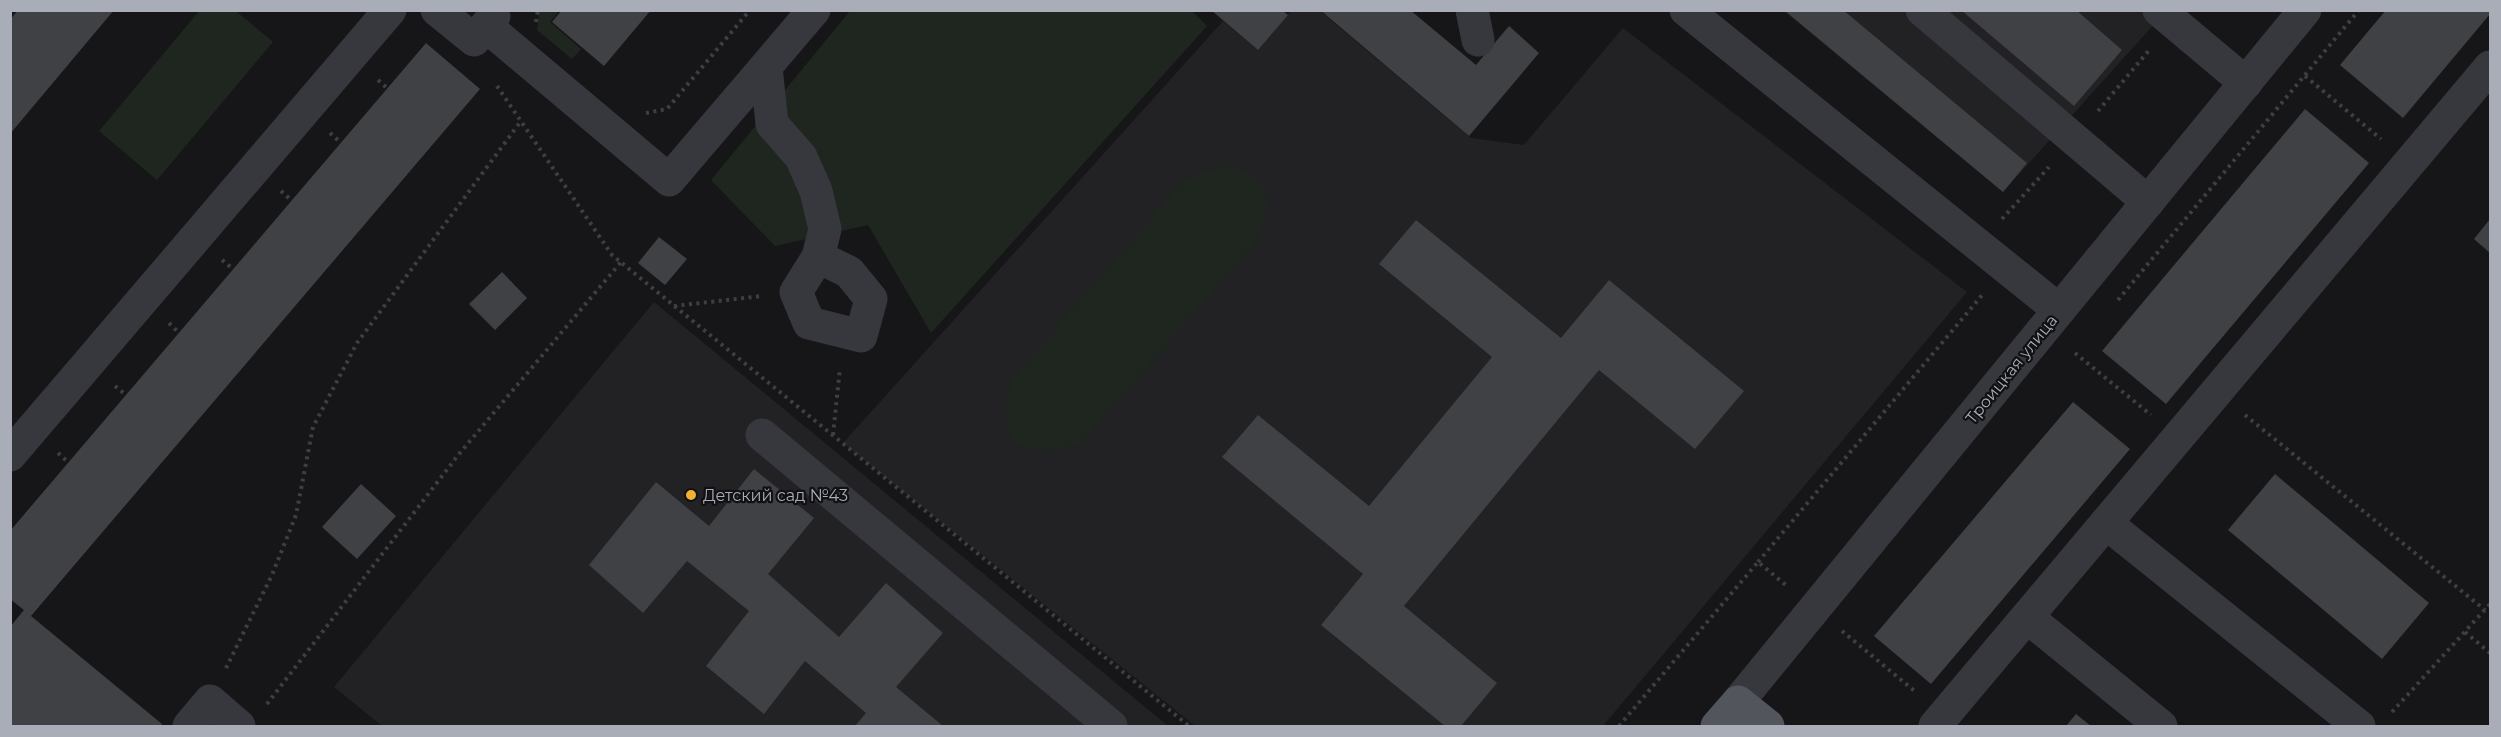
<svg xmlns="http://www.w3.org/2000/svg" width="2501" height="737" viewBox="0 0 2501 737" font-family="Montserrat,sans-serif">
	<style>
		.built { fill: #222225 }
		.green { fill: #1e261f }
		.building { fill: #404145 }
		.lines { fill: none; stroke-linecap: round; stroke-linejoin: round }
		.path { stroke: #3d3f44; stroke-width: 4; stroke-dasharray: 3 4.5; stroke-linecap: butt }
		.minor { stroke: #37383d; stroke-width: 33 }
		.major { stroke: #53555c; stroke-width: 33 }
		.poi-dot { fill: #f2b134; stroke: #111113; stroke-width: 2 }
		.labels { text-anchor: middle; stroke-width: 4.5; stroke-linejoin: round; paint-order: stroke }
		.street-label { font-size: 16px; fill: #a8adb8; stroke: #111113 }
		.poi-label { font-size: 16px; fill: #a8adb8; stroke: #111113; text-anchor: start }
	</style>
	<rect width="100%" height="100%" fill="#161618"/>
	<g class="built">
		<path d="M 1291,11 L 1320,11 L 1471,138 L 1524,145 L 1623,28 L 1967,292 L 1603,726 L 1195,726 L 843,443 L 1223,21 L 1258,50 Z"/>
		<path d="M 1784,11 L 2166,11 L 2003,192 Z"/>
		<path d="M 654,302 L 1168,726 L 382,726 L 334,687 Z"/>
	</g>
	<g class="green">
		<path d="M 540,10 L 559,11 L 550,22 L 581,49 L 572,59 L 537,30 Z"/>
		<path d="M 1191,10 L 1207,26 L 931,333 L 868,225 L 775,246 L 711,180 L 850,11 Z"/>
		<path d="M 199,11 L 236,11 L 273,42 L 157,180 L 99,131 Z"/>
		<path d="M 1234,167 C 1239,169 1247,171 1252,174 C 1276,190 1267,221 1256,242 L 1084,440 C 1059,453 1039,455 1013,443 C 1003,420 1003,399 1014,376 L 1179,186 C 1197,173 1212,168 1234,167 Z"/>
	</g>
	<g class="building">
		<path d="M 18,10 L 114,10 L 10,134 L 10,20 Z"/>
		<path d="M 562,10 L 651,10 L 604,66 L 552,22 Z"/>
		<path d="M 1211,10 L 1282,10 L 1288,15 L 1258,50 Z"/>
		<path d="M 1320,10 L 1410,10 L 1476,65 L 1509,26 L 1539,53 L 1469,136 Z"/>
		<path d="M 1784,10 L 1843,10 L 2027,163 L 2003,192 Z"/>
		<path d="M 1961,10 L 2076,10 L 2122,50 L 2074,106 Z"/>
		<path d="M 2386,10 L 2490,10 L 2490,14 L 2403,118 L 2340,65 Z"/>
		<path d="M 426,43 L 480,89 L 31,616 L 162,724 L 160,726 L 10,726 L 10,627 L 24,610 L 10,599 L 10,531 Z"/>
		<path d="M 2305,109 L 2369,163 L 2166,404 L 2102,351 Z"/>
		<path d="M 2490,219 L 2490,253 L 2474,239 Z"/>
		<path d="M 1416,220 L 1561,338 L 1609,280 L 1744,391 L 1695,449 L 1599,370 L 1404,606 L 1497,683 L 1461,726 L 1445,726 L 1321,625 L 1363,574 L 1222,457 L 1258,415 L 1369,506 L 1492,357 L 1379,264 Z"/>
		<path d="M 659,237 L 687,259 L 665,285 L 638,263 Z"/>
		<path d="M 502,272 L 527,298 L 495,330 L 469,304 Z"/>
		<path d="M 2073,402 L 2130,449 L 1931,684 L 1874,636 Z"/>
		<path d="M 754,469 L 814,518 L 768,574 L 839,637 L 886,583 L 943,633 L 896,687 L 943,726 L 855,726 L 866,713 L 805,661 L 764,714 L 706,666 L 749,611 L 687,561 L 643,613 L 589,565 L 656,482 L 709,526 Z"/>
		<path d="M 2275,474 L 2429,603 L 2382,659 L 2228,530 Z"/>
		<path d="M 361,484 L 396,516 L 357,559 L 322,527 Z"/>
		<path d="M 2076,714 L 2091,726 L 2066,726 Z"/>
	</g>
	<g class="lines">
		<g class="path">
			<path d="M 536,22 L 538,10"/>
			<path d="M 2305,76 L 2381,139"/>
			<path d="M 378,80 L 387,88"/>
			<path d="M 497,86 L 612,255 L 1189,726"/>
			<path d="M 2098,111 L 2151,48"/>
			<path d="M 646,113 L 667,109 L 750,10"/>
			<path d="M 330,133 L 341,143"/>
			<path d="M 281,191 L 292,201"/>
			<path d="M 2002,219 L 2049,167"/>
			<path d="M 222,260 L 233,269"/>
			<path d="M 2118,300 L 2359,10"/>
			<path d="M 674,306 L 762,296"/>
			<path d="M 169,323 L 179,333"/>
			<path d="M 2075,353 L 2151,415"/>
			<path d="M 115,386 L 126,395"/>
			<path d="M 2245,415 L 2485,610"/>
			<path d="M 833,435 L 840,368"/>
			<path d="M 58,453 L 69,463"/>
			<path d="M 10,529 L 12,530"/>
			<path d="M 1758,562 L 1983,294"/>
			<path d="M 1842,631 L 1917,693"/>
			<path d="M 2465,632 L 2490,653"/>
			<path d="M 226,668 L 272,575 L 296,515 L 313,427 L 357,343 L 521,121"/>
			<path d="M 267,704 L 459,454 L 621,262"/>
			<path d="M 2392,712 L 2490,604"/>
			<path d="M 1619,726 L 1758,562 L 1787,586"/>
		</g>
		<g class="minor">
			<path d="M 437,10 L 474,40 L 494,16"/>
			<path d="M 1472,10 L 1478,40"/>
			<path d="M 1686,10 L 2059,310"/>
			<path d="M 1922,10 L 2148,202"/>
			<path d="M 2159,10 L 2246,83"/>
			<path d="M 486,26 L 669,180 L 814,10"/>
			<path d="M 766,67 L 772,124 L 801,157 L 816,191 L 825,229 L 818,257 L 849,272 L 871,299 L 861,336 L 809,323 L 796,292 L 818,257"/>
			<path d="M 762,435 L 1111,726"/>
			<path d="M 10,455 L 390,10"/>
			<path d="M 2106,523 L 2359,726"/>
			<path d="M 2027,617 L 2161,726"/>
			<path d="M 1738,702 L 2305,10"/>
			<path d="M 189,726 L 210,701 L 239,726"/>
			<path d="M 1935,726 L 2490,67"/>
		</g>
		<path class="major" d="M 1717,726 L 1738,702 L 1768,726"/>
	</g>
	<circle class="poi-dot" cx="691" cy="495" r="6"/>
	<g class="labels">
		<g class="street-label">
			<text transform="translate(2011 369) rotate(-51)" y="6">Троицкая улица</text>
		</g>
		<g class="poi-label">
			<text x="703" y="501">Детский сад №43</text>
		</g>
	</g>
	<rect width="2501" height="737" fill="none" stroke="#a8adb8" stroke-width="24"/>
</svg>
